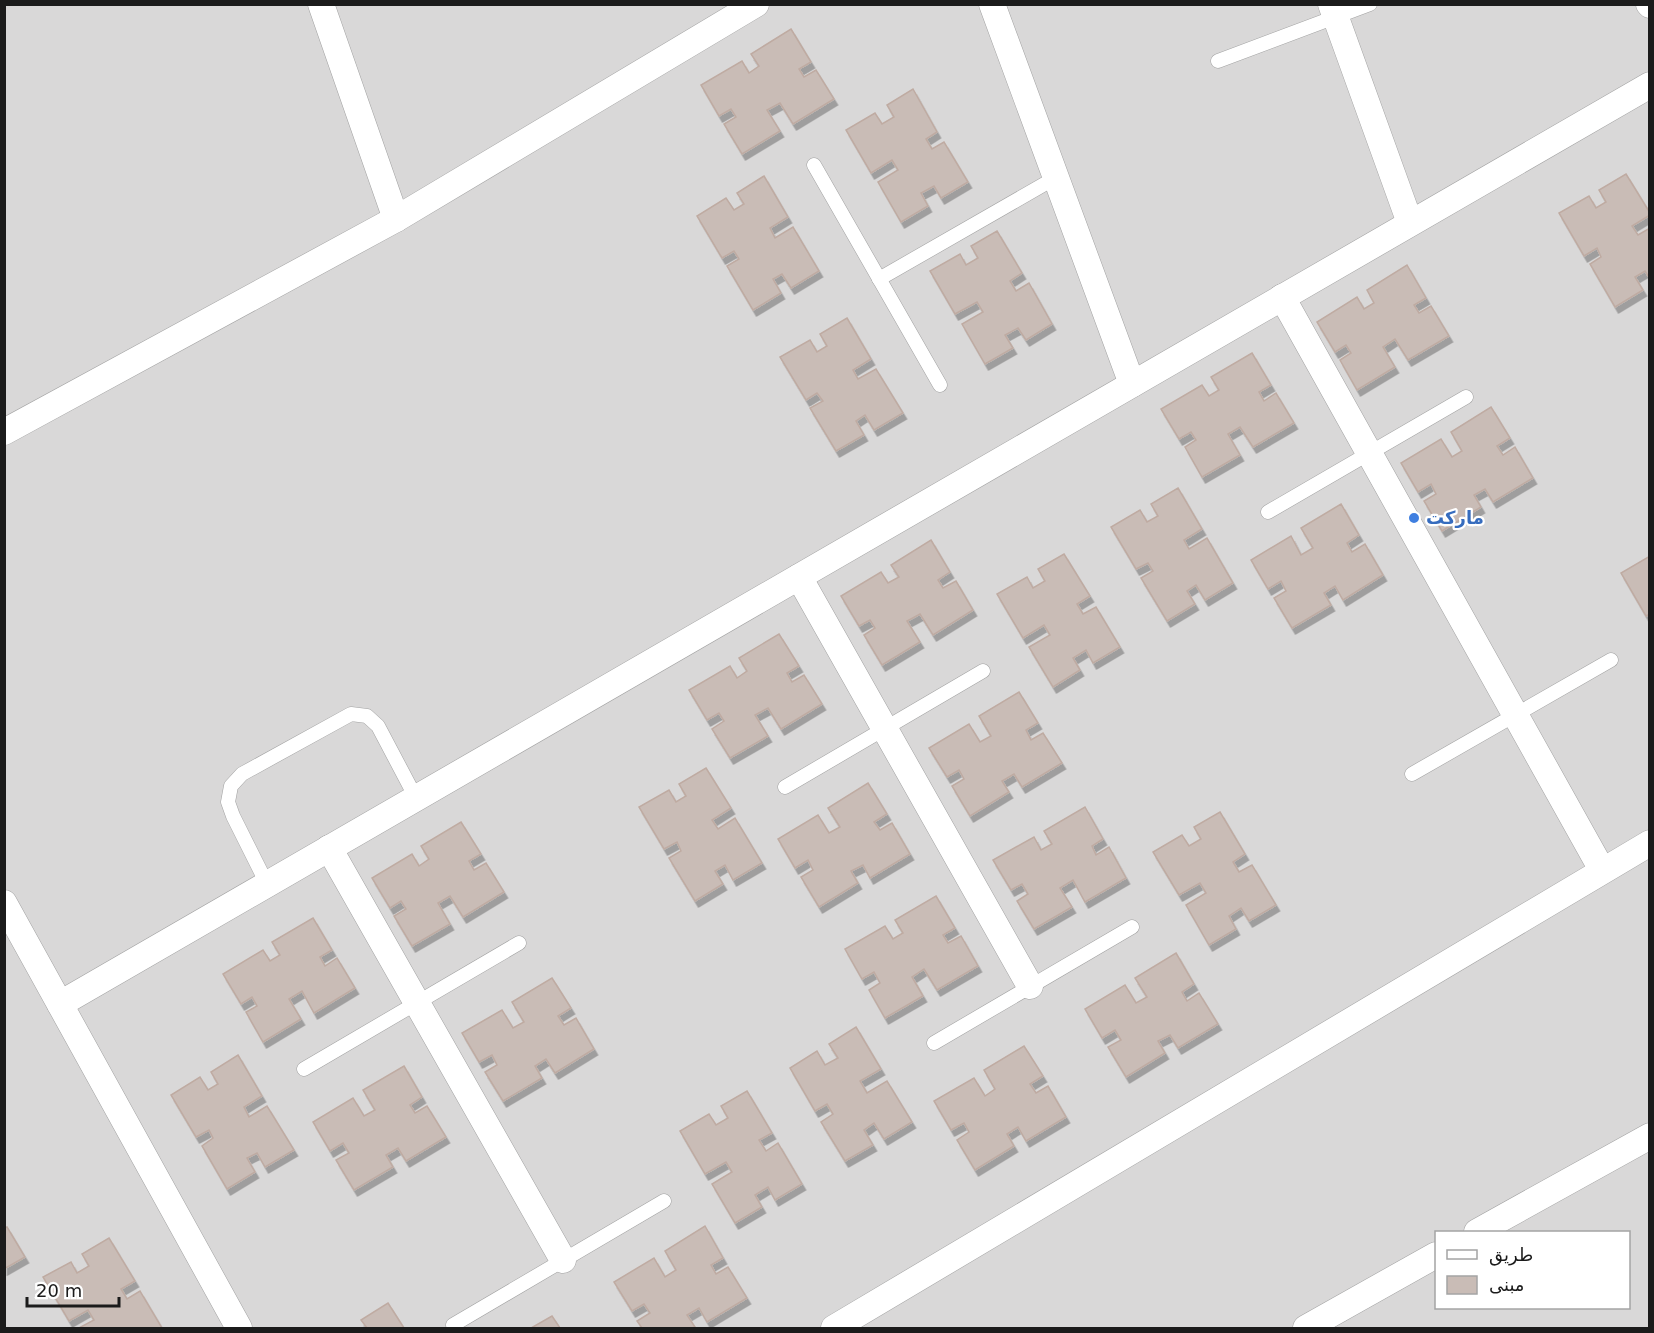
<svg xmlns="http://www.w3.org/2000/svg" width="1654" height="1333" viewBox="0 0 1654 1333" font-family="'DejaVu Sans','Noto Sans Arabic',sans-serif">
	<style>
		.residential { fill: #d9d8d8; fill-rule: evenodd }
		.building { fill: #c9bcb6; stroke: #bfaba2; stroke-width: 1.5; filter: url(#shadow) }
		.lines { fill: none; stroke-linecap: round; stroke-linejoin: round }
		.lane-casing { stroke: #a2a2a2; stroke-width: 15 }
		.street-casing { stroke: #a2a2a2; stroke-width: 27 }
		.lane { stroke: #fff; stroke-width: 14 }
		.street { stroke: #fff; stroke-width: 26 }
		.shop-dot { fill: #3f7fe0; stroke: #fff; stroke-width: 2 }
		.labels { text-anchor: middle; stroke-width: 4.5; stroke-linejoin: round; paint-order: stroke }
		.shop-label { font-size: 18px; font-weight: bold; fill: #366cbe; stroke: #fff; text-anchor: start }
	</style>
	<defs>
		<filter id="shadow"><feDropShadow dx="3.5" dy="6" stdDeviation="0" flood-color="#0004"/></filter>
	</defs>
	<rect width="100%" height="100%" fill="#ede7e0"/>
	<path class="residential" d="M 5,5 L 1649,5 L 1649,1328 L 5,1328 ZM 1436,1232 L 1628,1232 L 1628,1308 L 1436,1308 Z"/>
	<g class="building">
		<path d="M 791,29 L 811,62 L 799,69 L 804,77 L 816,70 L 834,99 L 793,124 L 780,103 L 767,110 L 780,131 L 742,154 L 724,124 L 736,117 L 731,109 L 719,116 L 701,85 L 742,61 L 749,73 L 759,66 L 751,54 Z"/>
		<path d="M 913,89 L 937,132 L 926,139 L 932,149 L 944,142 L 968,182 L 941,198 L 934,186 L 921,193 L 928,206 L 901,222 L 878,182 L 898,170 L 892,160 L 871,173 L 846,130 L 875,113 L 882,124 L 894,117 L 887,105 Z"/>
		<path d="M 1626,174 L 1650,213 L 1650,215 L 1632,226 L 1638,235 L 1650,228 L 1650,279 L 1645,271 L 1635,277 L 1643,290 L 1615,307 L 1590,264 L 1601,257 L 1597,248 L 1584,256 L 1559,213 L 1589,196 L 1596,208 L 1606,202 L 1599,190 Z"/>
		<path d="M 764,176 L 788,217 L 770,228 L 775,238 L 793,227 L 819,271 L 791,288 L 782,274 L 773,279 L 781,293 L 753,310 L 727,266 L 739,259 L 734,251 L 722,258 L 697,216 L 726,198 L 734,210 L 744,204 L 737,193 Z"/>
		<path d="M 997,231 L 1022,273 L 1010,281 L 1016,291 L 1029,283 L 1052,324 L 1026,340 L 1018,328 L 1005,335 L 1013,348 L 985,364 L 962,324 L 983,312 L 977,302 L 955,314 L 930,271 L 960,254 L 966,265 L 978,258 L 971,246 Z"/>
		<path d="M 1407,265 L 1426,298 L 1414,305 L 1419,313 L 1431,306 L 1449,336 L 1408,360 L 1395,339 L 1383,347 L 1395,367 L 1357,390 L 1340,360 L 1351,353 L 1346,345 L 1335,352 L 1317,322 L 1357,297 L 1364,309 L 1374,303 L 1367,290 Z"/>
		<path d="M 847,318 L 871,359 L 853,370 L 858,379 L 876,369 L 903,413 L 874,430 L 865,415 L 856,421 L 864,435 L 836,451 L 810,408 L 823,401 L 817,393 L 806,400 L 780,357 L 810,340 L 817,352 L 827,346 L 820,334 Z"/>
		<path d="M 1252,353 L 1271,385 L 1259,392 L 1264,401 L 1276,393 L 1294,423 L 1253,447 L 1240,427 L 1228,434 L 1240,455 L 1202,477 L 1185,447 L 1196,440 L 1191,432 L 1179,439 L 1161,409 L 1202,385 L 1209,396 L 1219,390 L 1211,377 Z"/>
		<path d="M 1491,407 L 1510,438 L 1497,446 L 1503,455 L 1515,447 L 1533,478 L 1493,502 L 1485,489 L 1474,495 L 1481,507 L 1442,531 L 1424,501 L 1436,494 L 1431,484 L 1418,492 L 1401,463 L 1441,439 L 1452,457 L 1462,451 L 1451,432 Z"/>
		<path d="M 1178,488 L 1202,529 L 1184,540 L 1189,549 L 1207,538 L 1233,583 L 1205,600 L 1196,585 L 1187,591 L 1195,604 L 1167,621 L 1141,578 L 1153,571 L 1148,563 L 1136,569 L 1111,527 L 1140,510 L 1147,522 L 1158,516 L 1151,504 Z"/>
		<path d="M 1341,504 L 1359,535 L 1347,543 L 1352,552 L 1365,544 L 1383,575 L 1343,600 L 1335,586 L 1324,593 L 1331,605 L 1292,628 L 1274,598 L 1286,591 L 1281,581 L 1268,589 L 1251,560 L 1291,536 L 1301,555 L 1313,548 L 1301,528 Z"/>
		<path d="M 931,540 L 950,572 L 938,580 L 943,588 L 956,581 L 973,610 L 933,635 L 920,614 L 907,621 L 920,642 L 882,665 L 864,635 L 875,628 L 870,620 L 859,626 L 841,596 L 881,572 L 888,583 L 899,577 L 891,565 Z"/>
		<path d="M 1064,554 L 1090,596 L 1077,604 L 1083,614 L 1096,607 L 1120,647 L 1093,663 L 1086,650 L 1073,658 L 1080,670 L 1053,687 L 1029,647 L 1050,635 L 1044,625 L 1023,638 L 997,594 L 1027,577 L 1033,588 L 1045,581 L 1038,569 Z"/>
		<path d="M 1650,556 L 1650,614 L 1646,616 L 1621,573 Z"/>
		<path d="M 779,634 L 799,666 L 787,673 L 792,682 L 804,675 L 822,704 L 781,729 L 768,708 L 755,715 L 768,736 L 730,758 L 712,729 L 724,721 L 719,713 L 707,720 L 689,690 L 730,666 L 737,678 L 747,671 L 739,658 Z"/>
		<path d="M 1019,692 L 1038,723 L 1026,730 L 1031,740 L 1043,733 L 1062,763 L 1022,787 L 1014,774 L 1002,781 L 1009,792 L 970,816 L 952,786 L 964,779 L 959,770 L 947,777 L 929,748 L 969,724 L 980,742 L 991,736 L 979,716 Z"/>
		<path d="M 706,768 L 731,808 L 712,820 L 718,829 L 735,818 L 762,863 L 733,880 L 725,865 L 715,871 L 723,884 L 695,901 L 669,858 L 681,851 L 677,842 L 664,849 L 639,807 L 669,790 L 676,802 L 686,796 L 679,784 Z"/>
		<path d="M 868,783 L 887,814 L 874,822 L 880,830 L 892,823 L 910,854 L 870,878 L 863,865 L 851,871 L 858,883 L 819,907 L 801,877 L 813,870 L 808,860 L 795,868 L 778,839 L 818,815 L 829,833 L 840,827 L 828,808 Z"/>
		<path d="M 1085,807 L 1103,839 L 1092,846 L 1096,855 L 1109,847 L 1126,878 L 1085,902 L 1073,880 L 1060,888 L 1072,907 L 1034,929 L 1017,901 L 1028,894 L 1022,884 L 1011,890 L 993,860 L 1034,837 L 1041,850 L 1052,844 L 1044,831 Z"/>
		<path d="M 1220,812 L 1245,854 L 1233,862 L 1239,872 L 1252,865 L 1276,905 L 1249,921 L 1241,908 L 1229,916 L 1236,929 L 1209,945 L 1186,905 L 1206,893 L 1200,883 L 1179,895 L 1153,852 L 1182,835 L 1189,846 L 1201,839 L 1194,827 Z"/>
		<path d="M 461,822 L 481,854 L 469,861 L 474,870 L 486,863 L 504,892 L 463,917 L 450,896 L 438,903 L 450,924 L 412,946 L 394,916 L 406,909 L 401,901 L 390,908 L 372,878 L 412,854 L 419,866 L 429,859 L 421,846 Z"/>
		<path d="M 936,896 L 955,928 L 943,935 L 948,943 L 961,936 L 978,966 L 937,990 L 924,969 L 912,977 L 923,996 L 885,1018 L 869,990 L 880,983 L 874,972 L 862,979 L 845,949 L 885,926 L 893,939 L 903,933 L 895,920 Z"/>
		<path d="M 313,918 L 332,950 L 320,957 L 325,966 L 337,958 L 355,988 L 314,1013 L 302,991 L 289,999 L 301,1019 L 263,1042 L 246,1012 L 257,1006 L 252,997 L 241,1004 L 223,974 L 263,950 L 270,961 L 280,955 L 272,942 Z"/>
		<path d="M 1176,953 L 1194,984 L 1182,992 L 1187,1001 L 1199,993 L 1218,1024 L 1178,1048 L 1170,1035 L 1158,1041 L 1165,1053 L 1126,1077 L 1108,1047 L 1121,1040 L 1115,1030 L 1102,1038 L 1085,1009 L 1125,985 L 1136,1003 L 1147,997 L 1135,978 Z"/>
		<path d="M 552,978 L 571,1008 L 558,1016 L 564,1025 L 576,1018 L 594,1049 L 555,1073 L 546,1059 L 535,1066 L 542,1078 L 503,1101 L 485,1072 L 497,1065 L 492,1055 L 479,1062 L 462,1033 L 502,1010 L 513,1028 L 524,1022 L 512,1002 Z"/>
		<path d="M 856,1027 L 881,1069 L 860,1081 L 867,1093 L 887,1081 L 912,1122 L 884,1139 L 874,1123 L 864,1130 L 873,1145 L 845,1161 L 821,1122 L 833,1114 L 827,1104 L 815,1111 L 790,1068 L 817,1051 L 825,1065 L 838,1058 L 829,1044 Z"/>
		<path d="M 1024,1046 L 1043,1076 L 1030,1084 L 1036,1093 L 1048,1086 L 1066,1117 L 1026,1141 L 1018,1127 L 1007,1134 L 1014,1146 L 975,1170 L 957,1140 L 969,1132 L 964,1123 L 951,1130 L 934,1101 L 974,1078 L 985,1096 L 995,1089 L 984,1070 Z"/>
		<path d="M 238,1055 L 262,1096 L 244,1107 L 249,1117 L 267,1106 L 294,1150 L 265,1167 L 257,1153 L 247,1158 L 255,1172 L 227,1189 L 202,1146 L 213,1138 L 209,1130 L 196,1137 L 171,1095 L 200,1077 L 208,1090 L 218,1084 L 211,1072 Z"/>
		<path d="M 404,1066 L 422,1097 L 410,1105 L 415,1113 L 427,1106 L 446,1137 L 406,1161 L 398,1148 L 386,1155 L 393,1167 L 354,1190 L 336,1160 L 349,1153 L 343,1143 L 330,1151 L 313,1122 L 353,1098 L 364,1116 L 375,1110 L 363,1090 Z"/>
		<path d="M 747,1091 L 772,1133 L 759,1140 L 766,1151 L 778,1143 L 802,1184 L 775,1200 L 768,1187 L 755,1195 L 762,1207 L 735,1223 L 712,1184 L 732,1172 L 726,1162 L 705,1174 L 680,1131 L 709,1114 L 716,1125 L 728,1118 L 721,1106 Z"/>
		<path d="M 705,1226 L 723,1258 L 711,1265 L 716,1274 L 728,1267 L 747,1298 L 707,1322 L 699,1308 L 687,1315 L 695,1327 L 692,1328 L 642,1328 L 637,1321 L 650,1313 L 644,1304 L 632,1311 L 614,1282 L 654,1258 L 665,1277 L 676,1270 L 665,1251 Z"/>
		<path d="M 7,1227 L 25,1257 L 4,1269 L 4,1228 Z"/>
		<path d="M 109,1238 L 135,1281 L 121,1289 L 127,1299 L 140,1291 L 162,1328 L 79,1328 L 94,1320 L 88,1310 L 69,1321 L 43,1277 L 71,1262 L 77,1273 L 89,1266 L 82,1254 Z"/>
		<path d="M 388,1303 L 404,1328 L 367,1328 L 361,1320 Z"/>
		<path d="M 552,1316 L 560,1328 L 531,1328 Z"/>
	</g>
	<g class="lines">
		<g class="lane-casing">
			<g id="lane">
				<path d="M 1218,61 L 1370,4"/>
				<path d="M 814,165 L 940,385"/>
				<path d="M 879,279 L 1055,178"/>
				<path d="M 1268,512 L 1466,397"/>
				<path d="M 1412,774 L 1611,660"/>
				<path d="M 785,787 L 983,671"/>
				<path d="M 267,884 L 233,816 L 228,802 L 231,786 L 242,774 L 351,714 L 367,716 L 378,726 L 416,798"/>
				<path d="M 934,1043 L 1132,927"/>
				<path d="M 304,1069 L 519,943"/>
				<path d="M 453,1325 L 664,1201"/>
			</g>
		</g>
		<g class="street-casing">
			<g id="street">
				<path d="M 321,4 L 396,219"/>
				<path d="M 992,4 L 1132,384"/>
				<path d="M 1331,4 L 1410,223"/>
				<path d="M 1649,4 L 1650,5"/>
				<path d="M 1282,297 L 1602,870"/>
				<path d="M 4,432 L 396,219 L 756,4"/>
				<path d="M 799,577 L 1030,986"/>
				<path d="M 329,848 L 563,1260"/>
				<path d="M 4,903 L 239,1328"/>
				<path d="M 60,1004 L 1650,85"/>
				<path d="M 1477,1232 L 1650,1136"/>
				<path d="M 834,1328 L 1650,843"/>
				<path d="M 1306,1328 L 1436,1255"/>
			</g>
		</g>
		<use href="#lane" class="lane"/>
		<use href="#street" class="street"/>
	</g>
	<circle class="shop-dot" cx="1414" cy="518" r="6"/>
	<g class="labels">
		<g class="shop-label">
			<text x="1426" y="524">ماركت</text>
		</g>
	</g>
	<rect width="1654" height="1333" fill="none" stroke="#1b1b1b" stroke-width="12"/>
	<rect x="1435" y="1231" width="195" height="78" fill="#ffffff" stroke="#a4a4a4" stroke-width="1.5"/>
	<rect x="1447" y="1250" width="30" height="9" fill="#ffffff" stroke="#a4a4a4" stroke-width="1.5"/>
	<text x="1489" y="1261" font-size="18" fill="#1b1b1b">طريق</text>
	<rect x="1447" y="1276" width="30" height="18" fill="#c9bcb6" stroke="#a4a4a4" stroke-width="1.5"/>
	<text x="1489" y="1291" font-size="18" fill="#1b1b1b">مبنى</text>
	<path d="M27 1297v9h92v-9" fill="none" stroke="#1b1b1b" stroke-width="3"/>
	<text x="36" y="1297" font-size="18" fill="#1b1b1b" stroke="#ffffff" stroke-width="4.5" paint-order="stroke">20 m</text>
</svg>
